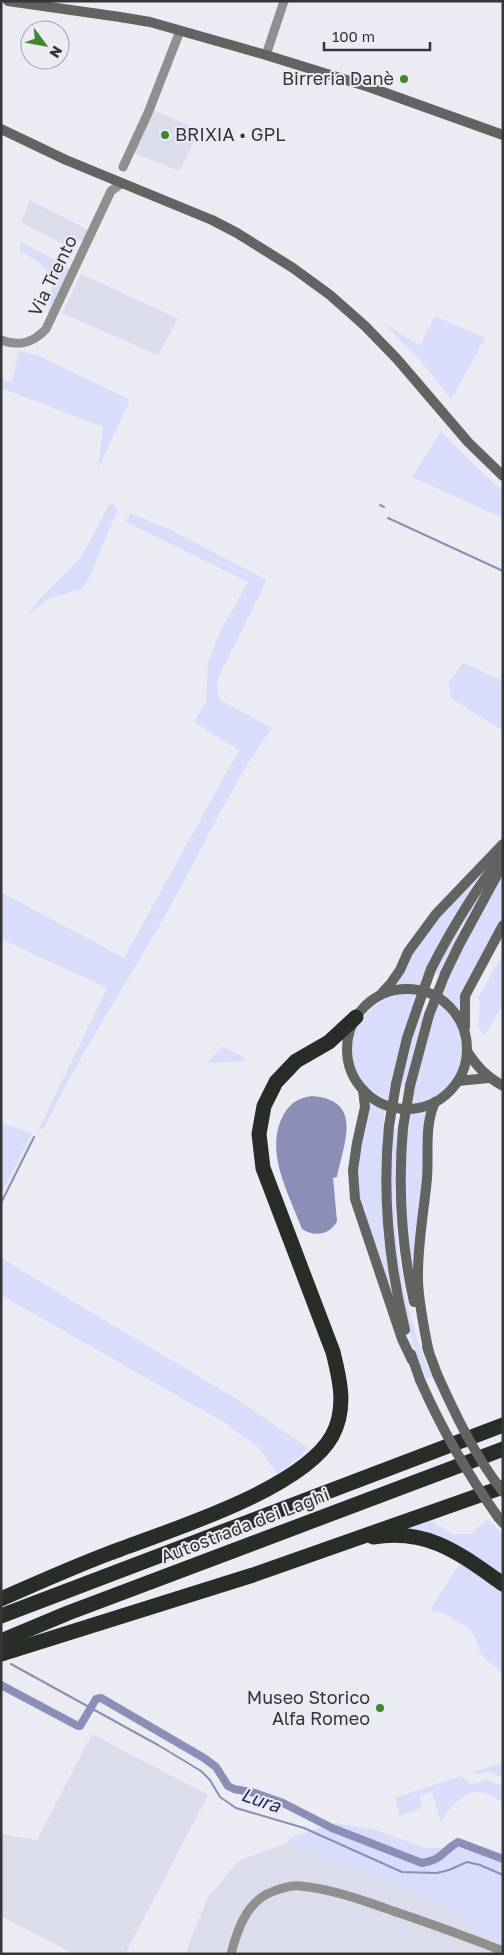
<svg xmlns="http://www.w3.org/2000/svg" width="504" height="1955" viewBox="0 0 504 1955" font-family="'Golos Text',sans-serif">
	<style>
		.built { fill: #dbddec }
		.green { fill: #d9dcfa }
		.water { fill: #8b8eb7 }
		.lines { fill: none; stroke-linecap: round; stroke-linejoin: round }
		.stream { stroke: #8b8eb7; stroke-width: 2 }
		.canal { stroke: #8b8eb7; stroke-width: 8 }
		.street { stroke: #8e908d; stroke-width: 9 }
		.secondary { stroke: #616460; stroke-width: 10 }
		.highway { stroke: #292d28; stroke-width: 15 }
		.secondary-bridge { stroke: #616460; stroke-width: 10 }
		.poi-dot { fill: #41862a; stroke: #eaebf3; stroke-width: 2 }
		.labels { text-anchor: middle; stroke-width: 4; stroke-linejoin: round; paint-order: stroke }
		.poi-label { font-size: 18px; fill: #363639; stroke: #eaebf3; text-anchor: end }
		.street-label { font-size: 18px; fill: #363639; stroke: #eaebf3 }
		.water-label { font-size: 19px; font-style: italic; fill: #2a285c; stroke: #eaebf3 }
	</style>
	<rect width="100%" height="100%" fill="#eaebf3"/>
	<g class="built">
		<path d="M 153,110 L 199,130 L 180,171 L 134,153 Z"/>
		<path d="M 30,200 L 88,230 L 84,240 L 78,241 L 74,250 L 21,222 Z"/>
		<path d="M 81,274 L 178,319 L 158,355 L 62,313 Z"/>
		<path d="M 92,1734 L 208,1795 L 125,1954 L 74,1954 L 1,1916 L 1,1834 L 37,1840 Z"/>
		<path d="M 288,1843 L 444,1904 L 473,1930 L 503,1942 L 503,1954 L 185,1954 L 207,1899 L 238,1861 Z"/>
	</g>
	<g class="green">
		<path d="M 21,242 L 70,268 L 48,314 L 53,278 L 40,263 L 20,251 Z"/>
		<path d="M 435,316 L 485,338 L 451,399 L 420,360 L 382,322 L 420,346 Z"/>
		<path d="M 19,351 L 37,355 L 130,400 L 98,469 L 103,427 L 1,388 L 1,380 L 12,382 Z"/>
		<path d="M 441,431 L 472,463 L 503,491 L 503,518 L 412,477 Z"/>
		<path d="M 110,503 L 118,509 L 87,582 L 81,589 L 50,598 L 30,613 L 37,602 L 82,556 Z"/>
		<path d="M 130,513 L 173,531 L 267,580 L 217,680 L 219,700 L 272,728 C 232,782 204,846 171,905 C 129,980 81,1051 44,1128 L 38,1131 L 107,988 L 1,939 L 1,892 L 124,958 L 239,750 L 194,722 L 206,702 L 208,664 L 218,636 L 248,582 L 126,522 Z"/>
		<path d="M 463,663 L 503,681 L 503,730 L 452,699 L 448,684 Z"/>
		<path d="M 503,871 L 503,915 L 460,998 L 460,1009 L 442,994 L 458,951 Z"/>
		<path d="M 494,873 L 459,932 L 440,974 L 434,973 L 449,941 Z"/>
		<path d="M 475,878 L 477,881 C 455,915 437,948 421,985 L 408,984 L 397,985 L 397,982 L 412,953 L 430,926 Z"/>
		<path d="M 503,954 L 503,1004 L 484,1036 L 478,1026 L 480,1005 L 478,998 Z"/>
		<path d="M 409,993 L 418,994 L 400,1044 L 387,1100 C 375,1093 364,1086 358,1073 C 338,1034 370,996 409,993 Z"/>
		<path d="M 438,1003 C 481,1033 463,1097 413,1105 L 415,1087 L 413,1087 L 428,1026 Z"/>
		<path d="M 419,1012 L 424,1014 L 418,1033 L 405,1087 L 399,1085 Z"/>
		<path d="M 223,1047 L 245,1058 L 243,1061 L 206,1063 Z"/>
		<path d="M 369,1101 L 385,1109 L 383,1124 L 385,1125 C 379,1179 381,1232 391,1286 L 390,1289 C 376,1250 356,1208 358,1165 C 360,1148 365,1133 368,1116 C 369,1111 369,1106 369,1101 Z"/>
		<path d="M 428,1110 L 413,1275 L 404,1220 L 407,1128 L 409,1127 L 411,1113 Z"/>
		<path d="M 1,1123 L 32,1133 L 1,1195 Z"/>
		<path d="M 393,1127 L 399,1130 C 389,1212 398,1301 432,1377 L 427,1379 C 391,1302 388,1211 393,1127 Z"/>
		<path d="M 1,1258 L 240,1401 L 308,1448 L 301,1456 L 277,1474 L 259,1448 L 225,1423 L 1,1295 Z"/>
		<path d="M 488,1519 L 503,1535 L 503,1580 L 461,1551 L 390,1534 L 432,1521 L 452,1534 L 471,1534 Z"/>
		<path d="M 460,1563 L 503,1592 L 503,1675 L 481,1654 L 474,1635 L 468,1628 L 448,1615 L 430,1610 Z"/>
		<path d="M 503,1763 L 503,1778 L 488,1771 L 476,1775 L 473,1772 Z"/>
		<path d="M 461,1776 L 471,1784 L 487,1780 L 503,1786 L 503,1802 C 497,1799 491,1795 485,1793 C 465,1787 450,1807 441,1822 L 432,1792 L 419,1796 L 422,1808 L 399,1816 L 399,1811 L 395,1798 Z"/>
		<path d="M 335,1823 L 373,1829 L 425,1848 L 449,1848 L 463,1843 L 503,1856 L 503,1942 L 473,1930 L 444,1904 L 288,1843 L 289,1838 Z"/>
	</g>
	<path class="water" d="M 312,1096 C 364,1100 344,1143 337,1177 L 333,1178 L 337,1221 C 331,1235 313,1237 302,1229 C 289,1194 263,1150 284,1114 C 291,1102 299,1098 312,1096 Z"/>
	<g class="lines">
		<g class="stream">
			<path d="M 380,505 L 384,507"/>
			<path d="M 388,518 L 503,571"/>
			<path d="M 1,1203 L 34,1137"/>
			<path d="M 11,1664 L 158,1745 L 201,1771 L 210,1780 L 220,1797 L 236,1808 L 304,1828 L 402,1872 L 437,1873 L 449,1870 L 467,1862 L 480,1865 L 503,1875"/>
		</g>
		<path class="canal" d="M 1,1685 L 78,1726 L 80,1726 L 96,1699 L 101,1698 L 204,1758 L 216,1767 L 228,1786 L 234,1789 L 255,1793 L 283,1803 L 332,1828 L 422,1863 C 443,1860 442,1851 458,1842 L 503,1859"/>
		<g class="street">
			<path d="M 266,55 L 284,1"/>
			<path d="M 123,167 L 148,113 L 180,31"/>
			<path d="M 1,340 C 19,347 33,343 46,329 L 111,191 L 122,183"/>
			<path d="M 231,1954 C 237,1931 245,1906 267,1894 C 276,1890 290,1885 300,1886 C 333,1889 365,1901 396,1912 C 432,1924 467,1937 503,1951"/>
		</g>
		<g class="secondary">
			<path d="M 8,1 L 120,17 L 150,22 L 266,55 L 369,87 L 503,135"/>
			<path d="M 1,129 L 66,160 L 212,220 L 237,233 L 293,268 L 330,295 L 365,326 L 397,359 L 468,442 L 503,476"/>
			<path d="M 431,969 C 452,928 475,890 503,854"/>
			<path d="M 445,974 L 459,945 L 503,864"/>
			<circle cx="407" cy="1049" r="60"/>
			<path d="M 381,994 L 391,983 L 400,970 L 408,952 L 436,914 L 503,844"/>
			<path d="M 465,1027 L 465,996 L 503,925"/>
			<path d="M 467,1051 C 477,1067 487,1077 503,1086"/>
			<path d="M 458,1081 L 488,1078"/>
			<path d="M 396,1084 L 407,1038 L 417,1009"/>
			<path d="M 410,1086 L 429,1015"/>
			<path d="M 363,1090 L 365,1107 L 357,1143 L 353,1170 L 355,1199 L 402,1339 L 412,1360"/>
			<path d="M 389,1126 C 382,1195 389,1263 405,1330"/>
			<path d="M 403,1128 C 398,1186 401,1244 414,1302"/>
			<path d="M 427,1347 L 437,1374"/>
			<path d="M 429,1353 C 424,1329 419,1305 418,1281 C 417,1246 424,1212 427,1178 C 429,1151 424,1127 435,1102"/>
			<path d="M 411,1354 L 420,1380"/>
			<path d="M 498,1517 L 503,1523"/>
		</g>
		<g class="highway">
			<path d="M 373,1537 C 429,1528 460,1554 503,1584"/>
			<path d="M 1,1599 C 37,1583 73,1567 110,1553 C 167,1531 302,1490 332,1436 C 347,1409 340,1380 333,1352 L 263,1168 L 259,1134 L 264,1106 L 276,1082 L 296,1061 L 329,1042 L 356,1017"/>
			<path d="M 1,1616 L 503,1425"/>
			<path d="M 1,1641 L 68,1613 L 503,1449"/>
			<path d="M 1,1654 L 253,1575 L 503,1487"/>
		</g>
		<g class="secondary-bridge">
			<path d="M 417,1009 L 431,969"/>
			<path d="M 429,1015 L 445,974"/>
			<path d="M 389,1126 L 396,1084"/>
			<path d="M 403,1128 L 410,1086"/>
			<path d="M 437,1374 C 456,1416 475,1456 503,1492"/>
			<path d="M 420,1380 C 443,1432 466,1472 498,1517"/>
		</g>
	</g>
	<g class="poi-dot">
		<circle cx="404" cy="79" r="5"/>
		<circle cx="165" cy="135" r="5"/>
		<circle cx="380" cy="1708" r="5"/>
	</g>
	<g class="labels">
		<g class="poi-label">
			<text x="394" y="85">Birreria Danè</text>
			<text x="175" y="141" text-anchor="start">BRIXIA • GPL</text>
			<text x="370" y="1704">Museo Storico<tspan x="370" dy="21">Alfa Romeo</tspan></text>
		</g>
		<g class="street-label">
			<text transform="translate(53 276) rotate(-64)" y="6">Via Trento</text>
			<text transform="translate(245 1526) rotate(-21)" y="6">Autostrada dei Laghi</text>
		</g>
		<g class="water-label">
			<text transform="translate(261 1800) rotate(19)" y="7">Lura</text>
		</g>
	</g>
	<rect width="504" height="1955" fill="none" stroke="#363639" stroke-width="5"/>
	<g transform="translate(45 45) rotate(122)"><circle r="24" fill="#eaebf3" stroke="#a2a3a9"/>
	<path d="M0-4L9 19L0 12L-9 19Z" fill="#41862a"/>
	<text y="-8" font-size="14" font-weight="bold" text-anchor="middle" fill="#363639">N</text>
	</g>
	<path d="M324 42v8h106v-8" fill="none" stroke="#363639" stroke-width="2.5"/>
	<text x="332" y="42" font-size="15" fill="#363639" stroke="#eaebf3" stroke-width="4" paint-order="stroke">100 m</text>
</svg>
